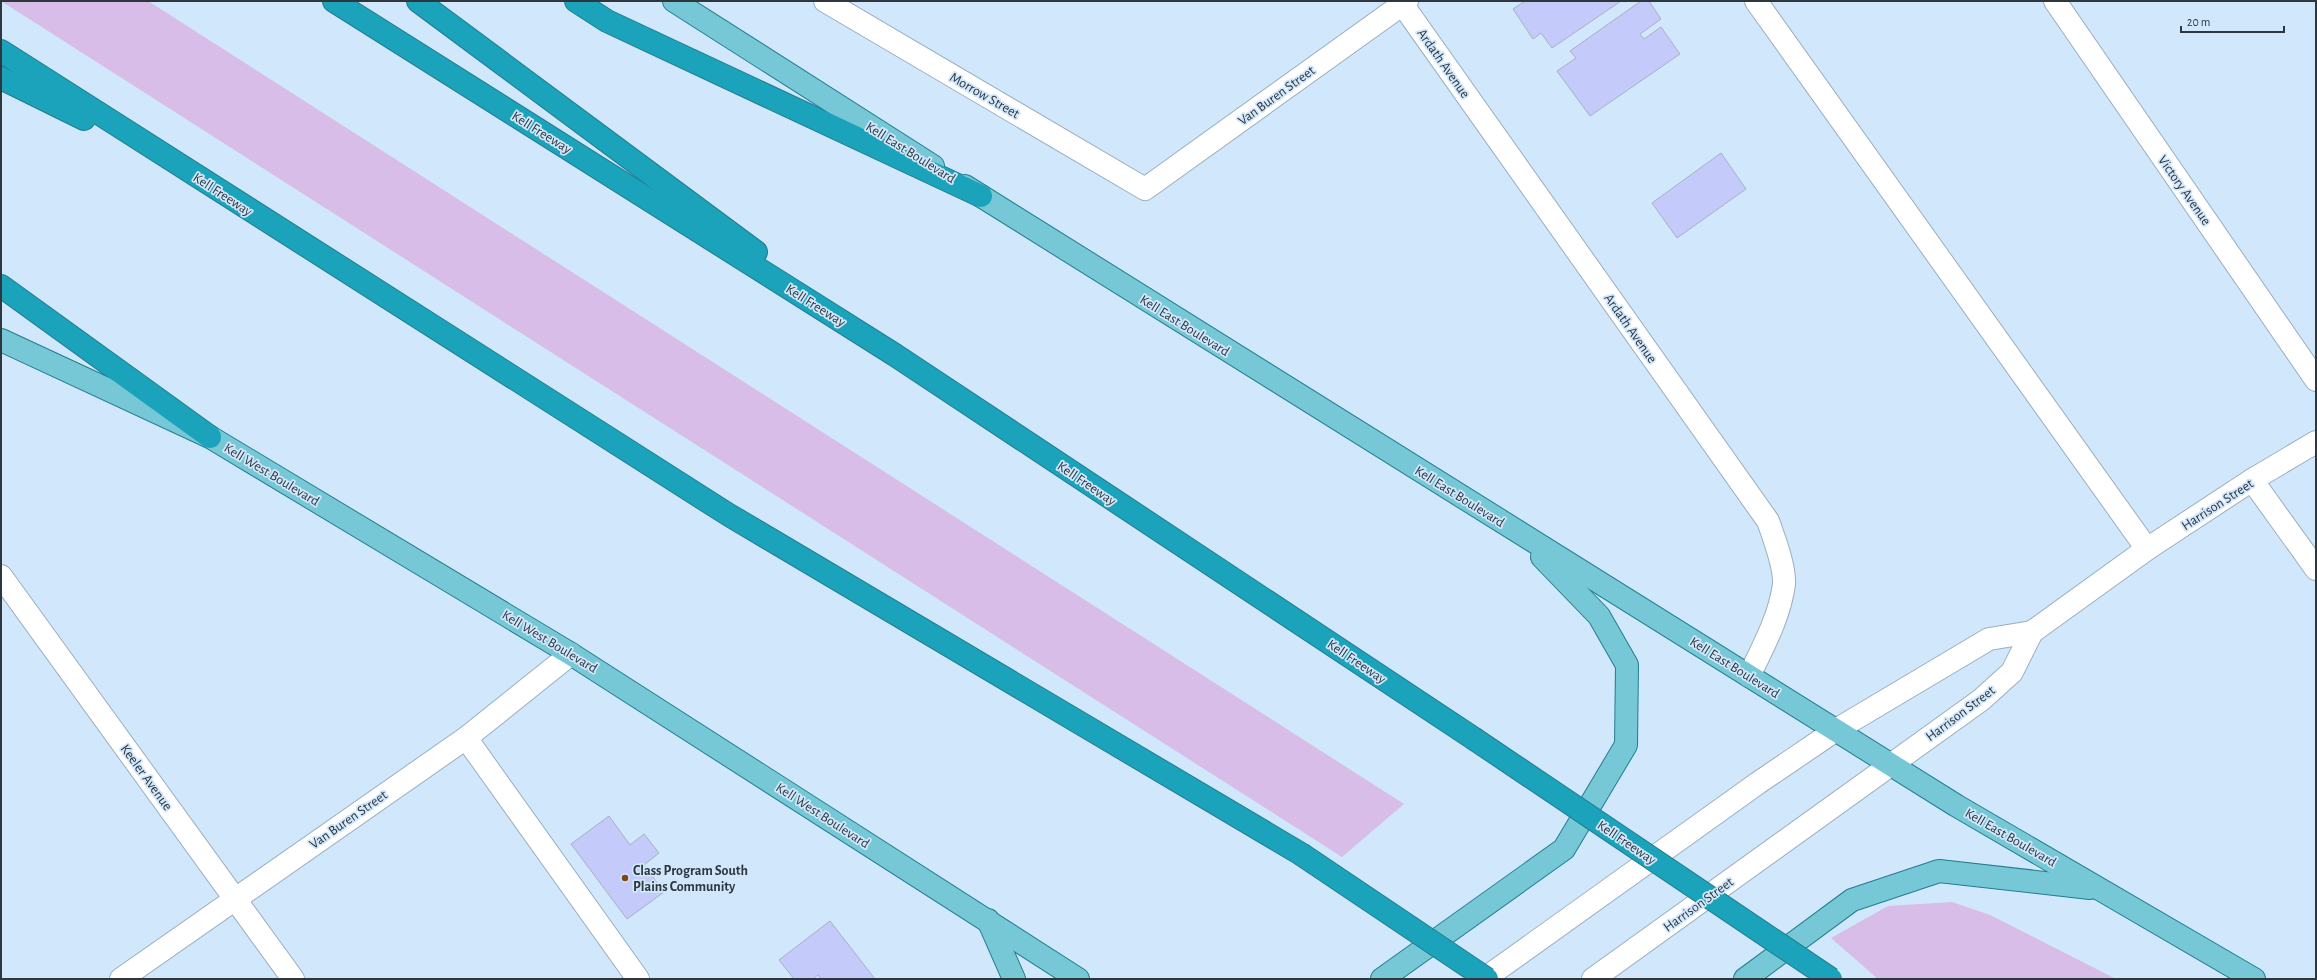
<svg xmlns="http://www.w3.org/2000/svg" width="2317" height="980" viewBox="0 0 2317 980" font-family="'Alegreya Sans',sans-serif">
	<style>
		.green { fill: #d7bde8 }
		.building { fill: #c4cafa; stroke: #abaec7 }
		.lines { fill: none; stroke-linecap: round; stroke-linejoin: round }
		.minor-casing { stroke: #9aaec1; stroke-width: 24 }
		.major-casing { stroke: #227d8f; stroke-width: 24 }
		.highway-casing { stroke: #227d8f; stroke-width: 24 }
		.minor { stroke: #fff; stroke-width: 22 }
		.major { stroke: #76c8d6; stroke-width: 22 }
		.highway { stroke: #1ba3bb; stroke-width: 22 }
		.highway-bridge-casing { stroke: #227d8f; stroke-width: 24; stroke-linecap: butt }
		.highway-bridge { stroke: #1ba3bb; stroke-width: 22 }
		.poi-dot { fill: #854214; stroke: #d1e7fb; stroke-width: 1.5 }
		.labels { text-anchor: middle; stroke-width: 3.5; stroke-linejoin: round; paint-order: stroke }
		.street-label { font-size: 14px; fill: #2e363e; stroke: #d1e7fb }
		.poi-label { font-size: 14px; font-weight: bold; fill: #2e363e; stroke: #d1e7fb; text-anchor: start }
	</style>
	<rect width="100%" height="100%" fill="#d1e7fb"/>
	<g class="green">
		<path d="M 1,1 L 148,1 L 1404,804 L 1342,857 Z"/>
		<path d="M 1952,902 L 1990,915 L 2116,979 L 1878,979 L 1831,938 L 1888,906 Z"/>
	</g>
	<g class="building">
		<path d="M 1525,1 L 1621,1 L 1552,48 L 1541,33 L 1533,39 L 1513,9 Z"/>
		<path d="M 1641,1 L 1649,1 L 1661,19 L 1640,34 L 1644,39 L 1661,27 L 1680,54 L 1590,116 L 1557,71 L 1576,58 L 1570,51 Z"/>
		<path d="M 1721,153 L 1746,189 L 1677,238 L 1652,203 Z"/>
		<path d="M 609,816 L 630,845 L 644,834 L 659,853 L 644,865 L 664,892 L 627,919 L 571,844 Z"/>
		<path d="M 830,921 L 875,979 L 821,979 L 818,975 L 813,979 L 794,979 L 779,960 Z"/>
	</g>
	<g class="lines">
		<g class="minor-casing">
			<g id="minor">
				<path d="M 825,1 L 1145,189 L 1407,1"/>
				<path d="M 1400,1 L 1768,521 C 1774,538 1785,566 1784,584 C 1780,616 1763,647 1749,676"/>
				<path d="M 1756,1 L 2147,549"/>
				<path d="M 2055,1 L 2316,380"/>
				<path d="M 2252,480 L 2316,569"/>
				<path d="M 1,576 L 293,979"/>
				<path d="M 466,738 L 638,979"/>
				<path d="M 121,979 L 466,738 L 571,654"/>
				<path d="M 1484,979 L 1758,783 L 1836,730 L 1989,639 L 2032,632"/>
				<path d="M 1593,979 L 1981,700 L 2012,672 L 2032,632 L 2147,549 L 2252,480 L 2316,442"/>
			</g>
		</g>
		<g class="major-casing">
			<g id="major">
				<path d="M 674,1 L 933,166"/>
				<path d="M 965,186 L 1957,806 L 2254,979"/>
				<path d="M 1,340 L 210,437 L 571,654 L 1078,979"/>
				<path d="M 988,920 L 1014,979"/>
				<path d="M 1382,979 L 1564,849 L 1626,745 L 1627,665 L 1599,616 L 1542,557"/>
				<path d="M 1745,979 L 1852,900 L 1939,871 L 2090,888"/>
			</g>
		</g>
		<g class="highway-casing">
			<g id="highway">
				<path d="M 334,1 L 895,355 L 1473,738"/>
				<path d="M 418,1 L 756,252"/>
				<path d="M 576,1 L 607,21 L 981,196"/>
				<path d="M 1,51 L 729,515 L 1301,854"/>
				<path d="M 1,78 L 84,119"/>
				<path d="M 1,286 L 210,437"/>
			</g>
		</g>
		<use href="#minor" class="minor"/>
		<use href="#major" class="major"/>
		<use href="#highway" class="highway"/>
		<g class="highway-bridge-casing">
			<g id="highway-bridge">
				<path d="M 1473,738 L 1831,979"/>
				<path d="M 1301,854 L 1487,979"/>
			</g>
		</g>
		<use href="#highway-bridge" class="highway-bridge"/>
	</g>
	<circle class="poi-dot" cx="625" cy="878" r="4"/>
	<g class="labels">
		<g class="street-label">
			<text transform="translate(1444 63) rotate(55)" y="5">Ardath Avenue</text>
			<text transform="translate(985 95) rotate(30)" y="5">Morrow Street</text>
			<text transform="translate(1276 95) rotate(-36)" y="5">Van Buren Street</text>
			<text transform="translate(542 132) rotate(32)" y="5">Kell Freeway</text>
			<text transform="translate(911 152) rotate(32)" y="5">Kell East Boulevard</text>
			<text transform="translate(2185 190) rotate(55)" y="5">Victory Avenue</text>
			<text transform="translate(223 194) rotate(33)" y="5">Kell Freeway</text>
			<text transform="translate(816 305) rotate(32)" y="5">Kell Freeway</text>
			<text transform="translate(1185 325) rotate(32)" y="5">Kell East Boulevard</text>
			<text transform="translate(1631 328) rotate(55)" y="5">Ardath Avenue</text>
			<text transform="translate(272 474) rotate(31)" y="5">Kell West Boulevard</text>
			<text transform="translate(1087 483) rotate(34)" y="5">Kell Freeway</text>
			<text transform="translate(1460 496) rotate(32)" y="5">Kell East Boulevard</text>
			<text transform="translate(2217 504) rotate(-33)" y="5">Harrison Street</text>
			<text transform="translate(550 641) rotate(31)" y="5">Kell West Boulevard</text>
			<text transform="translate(1357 661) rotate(34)" y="5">Kell Freeway</text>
			<text transform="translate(1735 667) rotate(32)" y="5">Kell East Boulevard</text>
			<text transform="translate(1960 713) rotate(-37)" y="5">Harrison Street</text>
			<text transform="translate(147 777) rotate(54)" y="5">Keeler Avenue</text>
			<text transform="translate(823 815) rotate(33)" y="5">Kell West Boulevard</text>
			<text transform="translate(348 819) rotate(-35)" y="5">Van Buren Street</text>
			<text transform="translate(2011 837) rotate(30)" y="5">Kell East Boulevard</text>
			<text transform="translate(1627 842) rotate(34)" y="5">Kell Freeway</text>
			<text transform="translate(1698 904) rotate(-36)" y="5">Harrison Street</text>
		</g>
		<g class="poi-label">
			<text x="633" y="875">Class Program South<tspan x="633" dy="16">Plains Community</tspan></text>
		</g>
	</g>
	<rect width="2317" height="980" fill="none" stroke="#2e363e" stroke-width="4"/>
	<path d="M2181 26v6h103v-6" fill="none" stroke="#2e363e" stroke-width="2"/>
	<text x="2187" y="26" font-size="12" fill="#2e363e" stroke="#d1e7fb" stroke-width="3" paint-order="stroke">20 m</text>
</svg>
